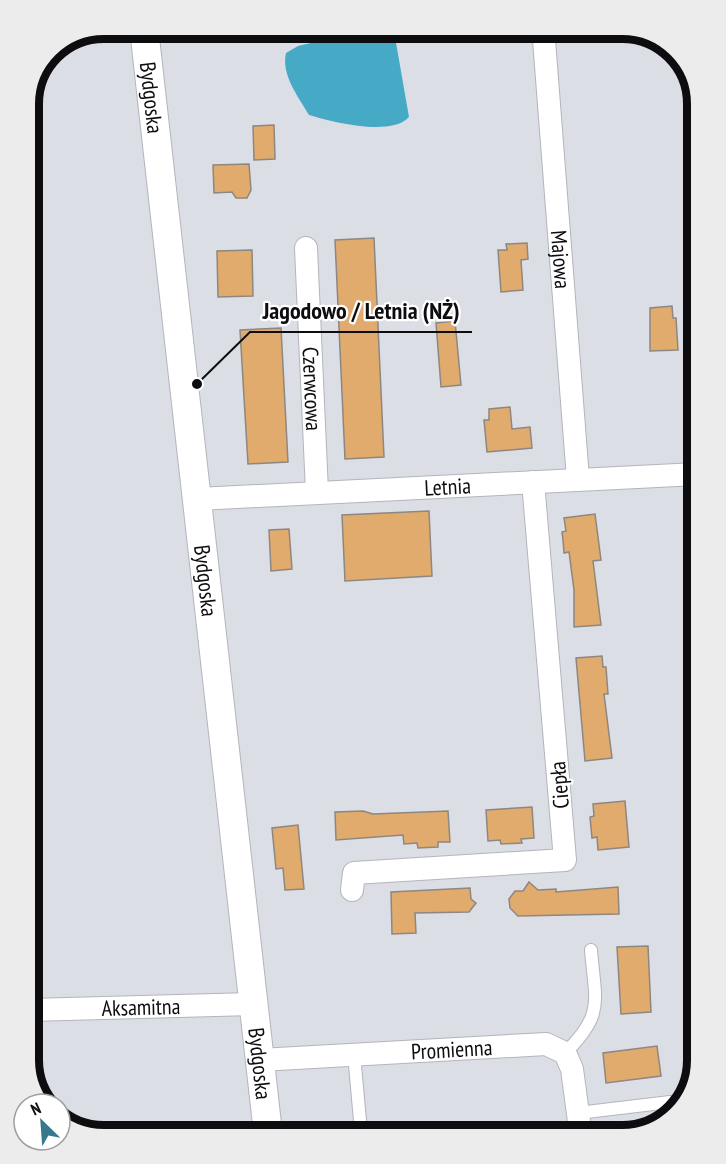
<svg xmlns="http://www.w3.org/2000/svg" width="726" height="1164" viewBox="0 0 726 1164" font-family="'PT Sans Narrow',sans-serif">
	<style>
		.water { fill: #46aac7 }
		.building { fill: #e1ab6d; stroke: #8d8781; stroke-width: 1.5 }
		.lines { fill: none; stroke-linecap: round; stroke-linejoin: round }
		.service-casing { stroke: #b3b5bc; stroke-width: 14 }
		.minor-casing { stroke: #b3b5bc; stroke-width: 24 }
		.tertiary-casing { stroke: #b3b5bc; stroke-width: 30 }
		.service { stroke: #fff; stroke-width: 12 }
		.minor { stroke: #fff; stroke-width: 22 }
		.tertiary { stroke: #fff; stroke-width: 28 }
		.labels { text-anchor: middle; stroke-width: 4.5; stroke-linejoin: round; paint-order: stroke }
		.street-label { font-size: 22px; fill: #0d0d10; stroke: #fff }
		.rim { fill: none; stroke: #0d0d10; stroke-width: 8 }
		.leader { fill: none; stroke: #0d0d10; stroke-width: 2 }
		.callout-dot { fill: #0d0d10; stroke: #fff; stroke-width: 2 }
		.callout-label { font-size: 24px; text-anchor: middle; font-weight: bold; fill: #0d0d10; stroke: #fff; stroke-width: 4.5; stroke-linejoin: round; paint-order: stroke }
	</style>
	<rect width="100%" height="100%" fill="#dcdee6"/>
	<path class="water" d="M 371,29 L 388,31 L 395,37 L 409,117 C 391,137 332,122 309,115 C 298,96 281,75 286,53 L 298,46 Z"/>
	<g class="building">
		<path d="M 274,125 L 275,159 L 254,160 L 253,126 Z"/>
		<path d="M 249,164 L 251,190 L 247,198 L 236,198 L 232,192 L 214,193 L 213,165 Z"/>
		<path d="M 374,238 L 384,457 L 345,459 L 335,240 Z"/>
		<path d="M 527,243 L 528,259 L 521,260 L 523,290 L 501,292 L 498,250 L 507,250 L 506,244 Z"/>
		<path d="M 252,250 L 253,296 L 218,297 L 217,251 Z"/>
		<path d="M 672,306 L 673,318 L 676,318 L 678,350 L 650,351 L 650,308 Z"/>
		<path d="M 455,321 L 461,385 L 441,387 L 436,323 Z"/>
		<path d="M 281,328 L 288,462 L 248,464 L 240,330 Z"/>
		<path d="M 510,407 L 512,429 L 530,427 L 532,448 L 487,452 L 484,420 L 489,420 L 489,409 Z"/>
		<path d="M 429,511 L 432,576 L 345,581 L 342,515 Z"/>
		<path d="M 595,514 L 601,560 L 593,561 L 601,625 L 574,627 L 574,590 L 569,552 L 564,553 L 563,540 L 562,532 L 566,531 L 564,518 Z"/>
		<path d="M 289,529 L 292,569 L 271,571 L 269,530 Z"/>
		<path d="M 602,656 L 603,667 L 606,667 L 608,694 L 604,694 L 612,758 L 585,761 L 576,658 Z"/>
		<path d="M 625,801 L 629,847 L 598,850 L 597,837 L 592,838 L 590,817 L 594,816 L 593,804 Z"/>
		<path d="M 532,807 L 534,838 L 521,839 L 522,843 L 501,844 L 500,840 L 488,841 L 486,810 Z"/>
		<path d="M 363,811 L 373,814 L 448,811 L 450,842 L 438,842 L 438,847 L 418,848 L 417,843 L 404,844 L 403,835 L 336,840 L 335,812 Z"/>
		<path d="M 298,825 L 304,889 L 285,890 L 283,868 L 276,869 L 272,828 Z"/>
		<path d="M 529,882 L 538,890 L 556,889 L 556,892 L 618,887 L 619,914 L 518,916 L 510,908 L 509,899 L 515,891 L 523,891 Z"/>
		<path d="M 470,888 L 471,899 L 476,903 L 469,912 L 415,913 L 416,933 L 392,934 L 391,892 Z"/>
		<path d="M 648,946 L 651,1012 L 621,1014 L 617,947 Z"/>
		<path d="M 657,1046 L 661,1076 L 606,1083 L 603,1053 Z"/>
	</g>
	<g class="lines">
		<g class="service-casing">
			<g id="service">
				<path d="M 565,1053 C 605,1014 595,1001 591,950"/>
				<path d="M 354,1054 L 361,1132"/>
				<path d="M 578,1113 L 670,1102"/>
			</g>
		</g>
		<g class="minor-casing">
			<g id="minor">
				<path id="s1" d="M 544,40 L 578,479"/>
				<path id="s2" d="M 306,248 L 317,492"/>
				<path id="s3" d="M 198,499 L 697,474"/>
				<path d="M 352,890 L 354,873 L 565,860 L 533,482"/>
				<path id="s4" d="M 29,1010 L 253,1004"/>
				<path id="s5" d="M 260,1060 L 546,1044 L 565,1053 L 572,1069 L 580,1129"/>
			</g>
		</g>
		<g class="tertiary-casing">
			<g id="tertiary">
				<path id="s6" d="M 144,29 L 268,1133"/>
			</g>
		</g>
		<use href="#service" class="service"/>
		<use href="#minor" class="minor"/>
		<use href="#tertiary" class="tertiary"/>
	</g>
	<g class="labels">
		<g class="street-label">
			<text dy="8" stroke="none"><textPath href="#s6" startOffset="69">Bydgoska</textPath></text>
			<text dy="8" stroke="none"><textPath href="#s1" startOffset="220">Majowa</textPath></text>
			<text dy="8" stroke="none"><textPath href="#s2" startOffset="141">Czerwcowa</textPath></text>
			<text dy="8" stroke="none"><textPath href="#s3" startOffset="250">Letnia</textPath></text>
			<text dy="8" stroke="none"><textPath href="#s6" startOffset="555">Bydgoska</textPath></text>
			<text transform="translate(559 785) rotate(-95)" y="8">Ciepła</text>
			<text dy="8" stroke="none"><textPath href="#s4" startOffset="112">Aksamitna</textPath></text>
			<text dy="8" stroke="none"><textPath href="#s5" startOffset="192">Promienna</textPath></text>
			<text dy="8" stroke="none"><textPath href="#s6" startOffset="1041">Bydgoska</textPath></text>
		</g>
	</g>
	<path d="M0 0H726V1164H0ZM104 39H622A65 65 0 0 1 687 104V1060A65 65 0 0 1 622 1125H104A65 65 0 0 1 39 1060V104A65 65 0 0 1 104 39Z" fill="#ececec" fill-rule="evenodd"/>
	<path class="rim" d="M104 39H622A65 65 0 0 1 687 104V1060A65 65 0 0 1 622 1125H104A65 65 0 0 1 39 1060V104A65 65 0 0 1 104 39Z"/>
	<path class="leader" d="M197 384L250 332H472"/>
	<circle class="callout-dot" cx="197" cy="384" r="6"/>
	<g class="callout-label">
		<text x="361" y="319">Jagodowo / Letnia (NŻ)</text>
	</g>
	<g transform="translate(42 1122) rotate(335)"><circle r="28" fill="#ffffff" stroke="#9e9e9f" stroke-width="1.5"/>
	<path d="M0-4.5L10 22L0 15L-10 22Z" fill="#38788c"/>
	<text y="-9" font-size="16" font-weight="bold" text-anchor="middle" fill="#0d0d10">N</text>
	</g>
</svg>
